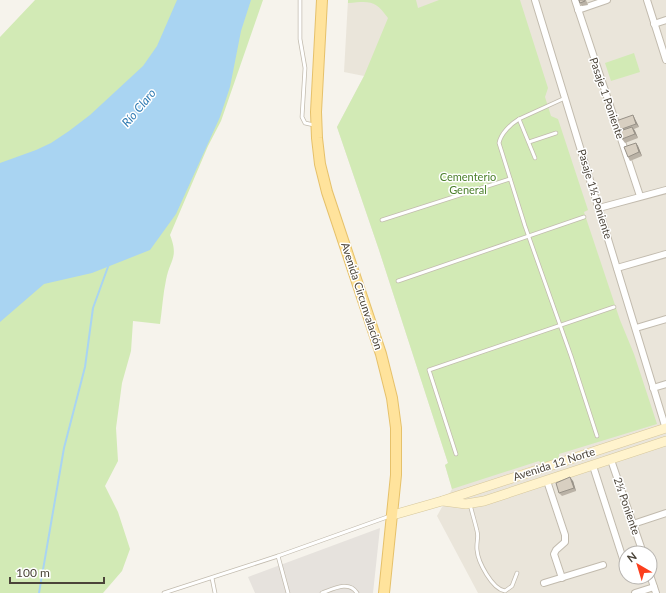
<svg xmlns="http://www.w3.org/2000/svg" width="666" height="593" viewBox="0 0 666 593" font-family="Lato,sans-serif">
	<style>
		.residential { fill: #eae5da; fill-rule: evenodd }
		.industrial { fill: #e6e2dd }
		.green { fill: #d2eab5 }
		.water { fill: #a9d4f2 }
		.lines { fill: none; stroke-linecap: round; stroke-linejoin: round }
		.stream { stroke: #a9d4f2; stroke-width: 2 }
		.service-casing { stroke: #c2bbae; stroke-width: 4.5 }
		.minor-casing { stroke: #c2bbae; stroke-width: 8 }
		.secondary-casing { stroke: #d6c79b; stroke-width: 10 }
		.primary-casing { stroke: #e6c16a; stroke-width: 12 }
		.service { stroke: #fff; stroke-width: 3 }
		.minor { stroke: #fff; stroke-width: 6 }
		.secondary { stroke: #fff3cd; stroke-width: 9 }
		.primary { stroke: #ffe39c; stroke-width: 10 }
		.wall { fill: #bab2a6 }
		.shaded-wall { fill: #979187 }
		.building { fill: #d8cfc1; stroke: #979187 }
		.labels { text-anchor: middle; stroke-width: 3; stroke-linejoin: round; paint-order: stroke }
		.street-label { font-size: 11px; fill: #4b4439; stroke: #fff }
		.park-label { font-size: 11px; fill: #4a7f2a; stroke: #fff }
		.water-label { font-size: 12px; font-style: italic; fill: #2e7ab2; stroke: #fff }
	</style>
	<rect width="100%" height="100%" fill="#f6f3ec"/>
	<path class="residential" d="M 348,0 L 666,0 L 666,593 L 478,593 L 437,516 L 452,489 L 445,465 L 448,463 L 379,250 L 337,127 L 364,76 L 344,72 ZM 626,553 L 650,553 L 650,577 L 626,577 Z"/>
	<path class="industrial" d="M 380,528 L 373,593 L 255,593 L 248,577 Z"/>
	<g class="green">
		<path d="M 35,0 L 263,0 L 221,121 L 208,146 L 170,235 C 179,258 170,259 166,280 C 163,294 162,310 160,324 L 133,321 L 131,351 L 122,383 L 116,428 L 118,461 L 105,486 L 118,512 L 130,549 L 122,571 L 103,593 L 0,593 L 0,37 Z"/>
		<path d="M 348,0 L 416,0 L 418,8 L 439,0 L 520,0 L 548,88 L 545,97 L 551,116 L 558,119 L 588,210 L 584,212 L 620,320 L 634,354 L 657,424 L 559,454 L 559,458 L 541,464 L 539,461 L 452,489 L 445,465 L 448,463 L 379,250 L 337,127 L 364,76 L 388,18 C 375,0 371,1 348,3 Z"/>
		<path d="M 634,53 L 640,72 L 611,81 L 605,63 Z"/>
	</g>
	<path class="water" d="M 177,0 L 251,0 L 241,31 L 230,87 L 220,117 L 176,214 L 150,250 L 92,273 L 44,284 L 0,322 L 0,163 L 36,150 L 51,143 L 69,131 L 90,115 L 143,66 L 157,46 Z"/>
	<g class="lines">
		<path class="stream" d="M 39,593 L 64,448 L 85,367 L 93,308 L 109,264"/>
		<g class="service-casing">
			<g id="service">
				<path d="M 300,0 L 300,39 L 305,68 L 302,117 L 305,123 L 314,125"/>
				<path d="M 565,98 L 519,119 C 511,124 501,133 499,143 L 525,226 L 571,356 L 597,436"/>
				<path d="M 519,119 L 535,158"/>
				<path d="M 529,142 L 556,133"/>
				<path d="M 382,220 L 510,179"/>
				<path d="M 398,281 L 584,217"/>
				<path d="M 456,454 L 429,370 L 614,307"/>
				<path d="M 470,504 C 472,513 475,522 477,531 C 479,537 476,543 477,550 C 478,562 492,589 505,591 L 512,586 L 517,573"/>
				<path d="M 278,556 L 288,593"/>
				<path d="M 212,578 L 215,593"/>
				<path d="M 164,593 L 278,556 L 390,516"/>
				<path d="M 322,593 C 333,589 349,580 357,593"/>
			</g>
		</g>
		<g class="minor-casing">
			<g id="minor">
				<path d="M 535,0 L 666,429"/>
				<path d="M 575,0 L 640,196"/>
				<path d="M 647,0 L 666,60"/>
				<path d="M 578,10 L 607,0"/>
				<path d="M 654,24 L 666,20"/>
				<path d="M 599,208 L 666,190"/>
				<path d="M 617,268 L 666,254"/>
				<path d="M 636,328 L 666,319"/>
				<path d="M 653,388 L 666,384"/>
				<path d="M 611,460 L 643,553"/>
				<path d="M 593,466 L 623,559"/>
				<path d="M 547,481 L 565,535 L 565,542 L 556,550 L 554,554 L 562,578"/>
				<path d="M 633,524 L 666,513"/>
				<path d="M 650,575 L 656,593"/>
				<path d="M 544,583 L 603,565"/>
				<path d="M 635,593 L 654,587"/>
			</g>
		</g>
		<g class="secondary-casing">
			<g id="secondary">
				<path d="M 443,501 L 466,504 L 484,501 L 666,441"/>
				<path d="M 393,515 L 442,501 L 666,428"/>
			</g>
		</g>
		<g class="primary-casing">
			<path id="primary" d="M 322,0 L 316,112 L 317,138 L 320,164 L 327,192 L 381,354 L 392,398 L 396,428 L 396,475 L 384,593"/>
		</g>
		<use href="#service" class="service"/>
		<use href="#minor" class="minor"/>
		<use href="#secondary" class="secondary"/>
		<use href="#primary" class="primary"/>
	</g>
	<g class="wall">
		<path d="M 586,0 L 588,5 L 582,6 L 580,3 Z"/>
		<path d="M 633,115 L 639,127 L 634,129 L 638,138 L 625,143 L 622,139 L 619,130 Z"/>
		<path d="M 636,143 L 638,146 L 642,156 L 630,161 L 628,157 Z"/>
		<path d="M 573,481 L 576,491 L 562,496 L 559,493 Z"/>
	</g>
	<g class="shaded-wall">
		<path d="M 633,115 L 639,127 L 636,124 Z"/>
		<path d="M 632,127 L 635,131 L 638,138 L 635,134 Z"/>
		<path d="M 636,143 L 638,146 L 642,156 L 639,152 Z"/>
		<path d="M 570,477 L 573,481 L 576,491 L 574,488 Z"/>
	</g>
	<g class="building">
		<path d="M 579,0 L 585,0 L 585,1 L 580,3 Z"/>
		<path d="M 633,115 L 636,124 L 619,130 L 616,121 Z"/>
		<path d="M 632,127 L 635,134 L 622,139 L 620,131 Z"/>
		<path d="M 636,143 L 639,152 L 628,157 L 624,147 Z"/>
		<path d="M 570,477 L 574,488 L 559,493 L 556,483 Z"/>
	</g>
	<g class="labels">
		<g class="street-label">
			<text transform="translate(607 98) rotate(71)" y="4">Pasaje 1 Poniente</text>
			<text transform="translate(595 194) rotate(73)" y="4">Pasaje 1½ Poniente</text>
			<text transform="translate(362 296) rotate(72)" y="4">Avenida Circunvalación</text>
			<text transform="translate(554 464) rotate(-18)" y="4">Avenida 12 Norte</text>
			<text transform="translate(627 506) rotate(71)" y="4">2½ Poniente</text>
		</g>
		<g class="park-label">
			<text x="468" y="181">Cementerio<tspan x="468" dy="13">General</tspan></text>
		</g>
		<g class="water-label">
			<text transform="translate(139 108) rotate(-50)" y="4">Río Claro</text>
		</g>
	</g>
	<g transform="translate(638 565) rotate(322)"><circle r="19" fill="#ffffff" stroke="#b7b4b0"/>
	<path d="M0-3L7 15L0 10L-7 15Z" fill="#fc3f1d"/>
	<text y="-6" font-size="11" font-weight="bold" text-anchor="middle" fill="#4b4439">N</text>
	</g>
	<path d="M10 577v6h94v-6" fill="none" stroke="#4b4439" stroke-width="2"/>
	<text x="16" y="577" font-size="12" fill="#4b4439" stroke="#ffffff" stroke-width="3" paint-order="stroke">100 m</text>
</svg>
